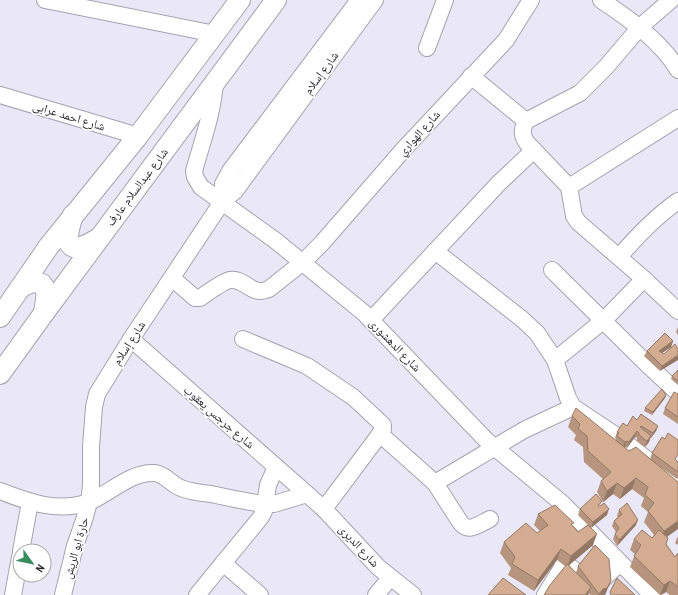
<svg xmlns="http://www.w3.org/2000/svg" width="678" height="595" viewBox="0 0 678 595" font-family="'Archivo Narrow','Noto Naskh Arabic',sans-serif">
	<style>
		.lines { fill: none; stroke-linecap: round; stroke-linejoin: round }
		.minor-casing { stroke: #a5a3b1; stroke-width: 18 }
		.major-casing { stroke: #a5a3b1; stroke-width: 22 }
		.minor { stroke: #fff; stroke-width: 16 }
		.major { stroke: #fff; stroke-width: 20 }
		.wall { fill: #b6947d }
		.shaded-wall { fill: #947866 }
		.building { fill: #d4ac91; stroke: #947866 }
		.labels { text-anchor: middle; stroke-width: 3.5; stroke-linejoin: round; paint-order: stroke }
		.street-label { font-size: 12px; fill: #26252b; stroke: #fff }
	</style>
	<rect width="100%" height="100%" fill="#eae8f7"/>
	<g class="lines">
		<g class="minor-casing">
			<g id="minor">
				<path d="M 45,0 L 215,34"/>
				<path d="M 601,0 C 628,18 661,41 678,70"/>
				<path d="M 671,0 L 640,27 L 606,67 L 580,93 L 526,121 C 522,129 521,135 527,143 L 569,187 L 574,216 L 578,222 L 644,279 L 678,311"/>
				<path d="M 427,48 L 445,0"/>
				<path d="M 471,76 L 526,121"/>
				<path d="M 215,82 C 213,113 202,142 194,171 L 195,177 L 201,187 L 276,241 L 364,313 L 487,441 L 563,504 L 652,595"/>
				<path d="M 0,95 L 138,136"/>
				<path d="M 569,187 L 678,118"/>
				<path d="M 222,202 L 223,184 L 230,171 L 359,0"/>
				<path d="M 435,251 L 522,319 L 537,333 L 555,360 L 568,398 L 573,407 L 621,439 L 678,484"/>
				<path d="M 619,257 C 637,236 655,217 678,201"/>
				<path d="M 552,270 L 651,368 L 678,393"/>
				<path d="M 172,278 L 195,298 L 200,298 C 207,293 222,282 230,280 C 246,278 251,297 269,289 L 303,262 L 322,243 L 403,150 L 506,40 L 531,0"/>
				<path d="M 371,320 L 499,183 L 534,150"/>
				<path d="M 131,339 L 324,509 L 378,567 L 413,595"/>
				<path d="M 243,339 L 307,366 L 353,397 L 383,425 L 383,429 L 380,434 L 324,509"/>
				<path d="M 555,360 L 604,320 L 644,279"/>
				<path d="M 380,434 L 435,483 L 524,430 L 573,407"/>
				<path d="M 435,483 L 460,522 C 468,534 479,524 490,519"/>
				<path d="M 0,491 C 28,502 58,513 89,502 C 109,494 131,471 155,473 C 165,474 172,485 181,488 C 191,492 201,493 211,494 C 228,498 245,501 262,504 L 274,504 L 307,494"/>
				<path d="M 21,551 L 30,502"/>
				<path d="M 552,552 L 590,583 L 594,584 L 599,583 L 620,563"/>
				<path d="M 223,563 L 260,595"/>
				<path d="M 13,595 L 20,557"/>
				<path d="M 63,595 L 75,546 L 84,520 L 89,502 L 91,486 L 91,447 L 94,407 L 97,394 L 131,339 L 222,202 L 235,191 L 240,184 L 375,0"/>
				<path d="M 197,595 L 261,517 L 264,511 L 268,485 L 276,467"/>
				<path d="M 376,595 L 390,578"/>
				<path d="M 545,595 L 565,563"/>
			</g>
		</g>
		<g class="major-casing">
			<g id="major">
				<path d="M 73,215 C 71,222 68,230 68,237 C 69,257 91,243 99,238"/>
				<path d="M 20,288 C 27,284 33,280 42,284 L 47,292 L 44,313"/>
				<path d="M 0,317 L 49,246 L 138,136 L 240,0"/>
				<path d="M 0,374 L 44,313 L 276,0"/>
			</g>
		</g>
		<use href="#minor" class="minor"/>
		<use href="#major" class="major"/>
	</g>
	<g class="wall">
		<path d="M 678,327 L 678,335 L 676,332 Z"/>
		<path d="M 673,341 L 671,347 L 662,353 L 664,354 L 675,344 L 660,371 L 644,356 L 647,351 Z"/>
		<path d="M 678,370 L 678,385 L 671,379 L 672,376 Z"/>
		<path d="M 678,394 L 678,424 L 663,414 L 665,408 Z"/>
		<path d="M 666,395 L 665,398 L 652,415 L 644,411 L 645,408 Z"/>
		<path d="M 572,416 L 616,440 L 616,439 L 615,438 L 617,432 L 637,420 L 658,426 L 656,431 L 651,438 L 650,438 L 649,442 L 645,447 L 640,444 L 640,443 L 637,441 L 637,438 L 635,437 L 627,448 L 625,447 L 624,447 L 629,451 L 650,459 L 652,453 L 676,460 L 678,462 L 678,478 L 677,479 L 656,464 L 667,537 L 666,544 L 675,557 L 678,553 L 678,595 L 670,595 L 666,592 L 661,595 L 660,595 L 630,567 L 635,554 L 630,550 L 634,539 L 652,538 L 654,535 L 644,522 L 648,512 L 641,506 L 644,498 L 632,489 L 620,499 L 613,494 L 603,502 L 597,492 L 601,481 L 603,479 L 584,462 L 583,447 L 574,440 L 576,435 L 568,427 Z"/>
		<path d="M 600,506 L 607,515 L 591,527 L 593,545 L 569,565 L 576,573 L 578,566 L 607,589 L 605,595 L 590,595 L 589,593 L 588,595 L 565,566 L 557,560 L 534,591 L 508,575 L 511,568 L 500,553 L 504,542 L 537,533 L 540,531 L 534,525 L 538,514 L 578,532 L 588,525 L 578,515 L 580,509 Z"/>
		<path d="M 619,510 L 636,525 L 617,546 L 613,539 L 615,534 L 616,532 L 612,526 L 614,521 L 618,518 L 617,516 Z"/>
		<path d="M 678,536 L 678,545 L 675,543 Z"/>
	</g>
	<g class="shaded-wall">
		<path d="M 673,341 L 671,347 L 656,357 L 659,351 Z"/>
		<path d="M 678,355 L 678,360 L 660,371 L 662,366 Z"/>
		<path d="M 666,395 L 665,398 L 652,415 L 653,412 Z"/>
		<path d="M 658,426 L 656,431 L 651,438 L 653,433 Z"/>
		<path d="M 637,431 L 635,437 L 627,448 L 629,442 Z"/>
		<path d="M 651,436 L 649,442 L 645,447 L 647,441 Z"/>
		<path d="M 627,441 L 625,447 L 623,447 L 625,442 Z"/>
		<path d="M 636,478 L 632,489 L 620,499 L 624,488 Z"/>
		<path d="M 617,483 L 613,494 L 603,502 L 607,491 Z"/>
		<path d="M 609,509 L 607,515 L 591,528 L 593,522 Z"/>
		<path d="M 638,520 L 636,525 L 617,546 L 619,540 Z"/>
		<path d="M 678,521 L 678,529 L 660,542 L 664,531 Z"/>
		<path d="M 597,534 L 593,545 L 567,567 L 571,556 Z"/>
		<path d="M 561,549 L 557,560 L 534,591 L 538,580 Z"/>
		<path d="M 611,581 L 605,595 L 598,595 L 599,594 Z"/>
		<path d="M 670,581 L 666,592 L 660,595 L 664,585 Z"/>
		<path d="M 591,587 L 588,595 L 585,595 Z"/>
	</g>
	<g class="building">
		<path d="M 665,333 L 673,341 L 659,351 L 664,354 L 675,344 L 678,349 L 678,355 L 662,366 L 647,351 Z"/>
		<path d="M 678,370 L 678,381 L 672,376 Z"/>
		<path d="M 662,389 L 666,395 L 653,412 L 645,408 Z"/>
		<path d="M 674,392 L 678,394 L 678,417 L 665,408 Z"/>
		<path d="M 576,408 L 629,451 L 636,447 L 678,482 L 678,521 L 664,531 L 648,511 L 654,503 L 645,495 L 648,487 L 636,478 L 624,488 L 617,483 L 607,491 L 601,481 L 611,472 L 588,451 L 587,436 L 578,429 L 580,424 L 572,416 Z"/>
		<path d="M 641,414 L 658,426 L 653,433 L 641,426 L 640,427 L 651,436 L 647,441 L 642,438 L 642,437 L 639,435 L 639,433 L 637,431 L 629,442 L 627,441 L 625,442 L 617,436 L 619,433 L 617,432 L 623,423 L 627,426 L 633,416 L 637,420 Z"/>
		<path d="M 668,433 L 678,440 L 678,454 L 675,459 L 678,462 L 678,472 L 652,453 L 662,437 L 665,439 Z"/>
		<path d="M 596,494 L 602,501 L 598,506 L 600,506 L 604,503 L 609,509 L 593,522 L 580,509 Z"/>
		<path d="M 627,503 L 638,520 L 619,540 L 615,534 L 619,528 L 614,521 L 622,514 L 619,510 Z"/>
		<path d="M 555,505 L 574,523 L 571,524 L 578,532 L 588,525 L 597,534 L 571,556 L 561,549 L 538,580 L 512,564 L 515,557 L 504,542 L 526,523 L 537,533 L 548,525 L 538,514 Z"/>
		<path d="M 642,530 L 652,538 L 659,530 L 668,538 L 666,544 L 675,557 L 678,553 L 678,587 L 670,581 L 664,585 L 634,556 L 641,545 L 634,539 Z"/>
		<path d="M 595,545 L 609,559 L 611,581 L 607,588 L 603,589 L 599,594 L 578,566 Z"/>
		<path d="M 567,564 L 591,587 L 585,595 L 544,595 L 550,585 Z"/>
		<path d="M 503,578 L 526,595 L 488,595 Z"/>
		<path d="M 617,578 L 635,595 L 611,595 L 610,592 Z"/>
	</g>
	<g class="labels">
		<g class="street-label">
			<text transform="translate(321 73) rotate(-54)" y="4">شارع إسلام</text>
			<text transform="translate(69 116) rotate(17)" y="4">شارع احمد عرابى</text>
			<text transform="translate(419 133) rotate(-48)" y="4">شارع الهواري</text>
			<text transform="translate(137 187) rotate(-53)" y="4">شارع عبدالسلام عارف</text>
			<text transform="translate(129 343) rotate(-57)" y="4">شارع إسلام</text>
			<text transform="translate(395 345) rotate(46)" y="4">شارع الدهشورى</text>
			<text transform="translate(219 417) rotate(41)" y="4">شارع جرجس يعقوب</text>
			<text transform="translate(359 546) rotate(47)" y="4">شارع الديرى</text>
			<text transform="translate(76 548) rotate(-74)" y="4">حارة ابو الريش</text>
		</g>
	</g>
	<g transform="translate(32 563) rotate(123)"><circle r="19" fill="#ffffff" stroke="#a8a8aa"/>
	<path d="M0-3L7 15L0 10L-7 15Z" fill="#378b5d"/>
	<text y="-6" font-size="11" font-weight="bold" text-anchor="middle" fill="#26252b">N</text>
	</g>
</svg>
